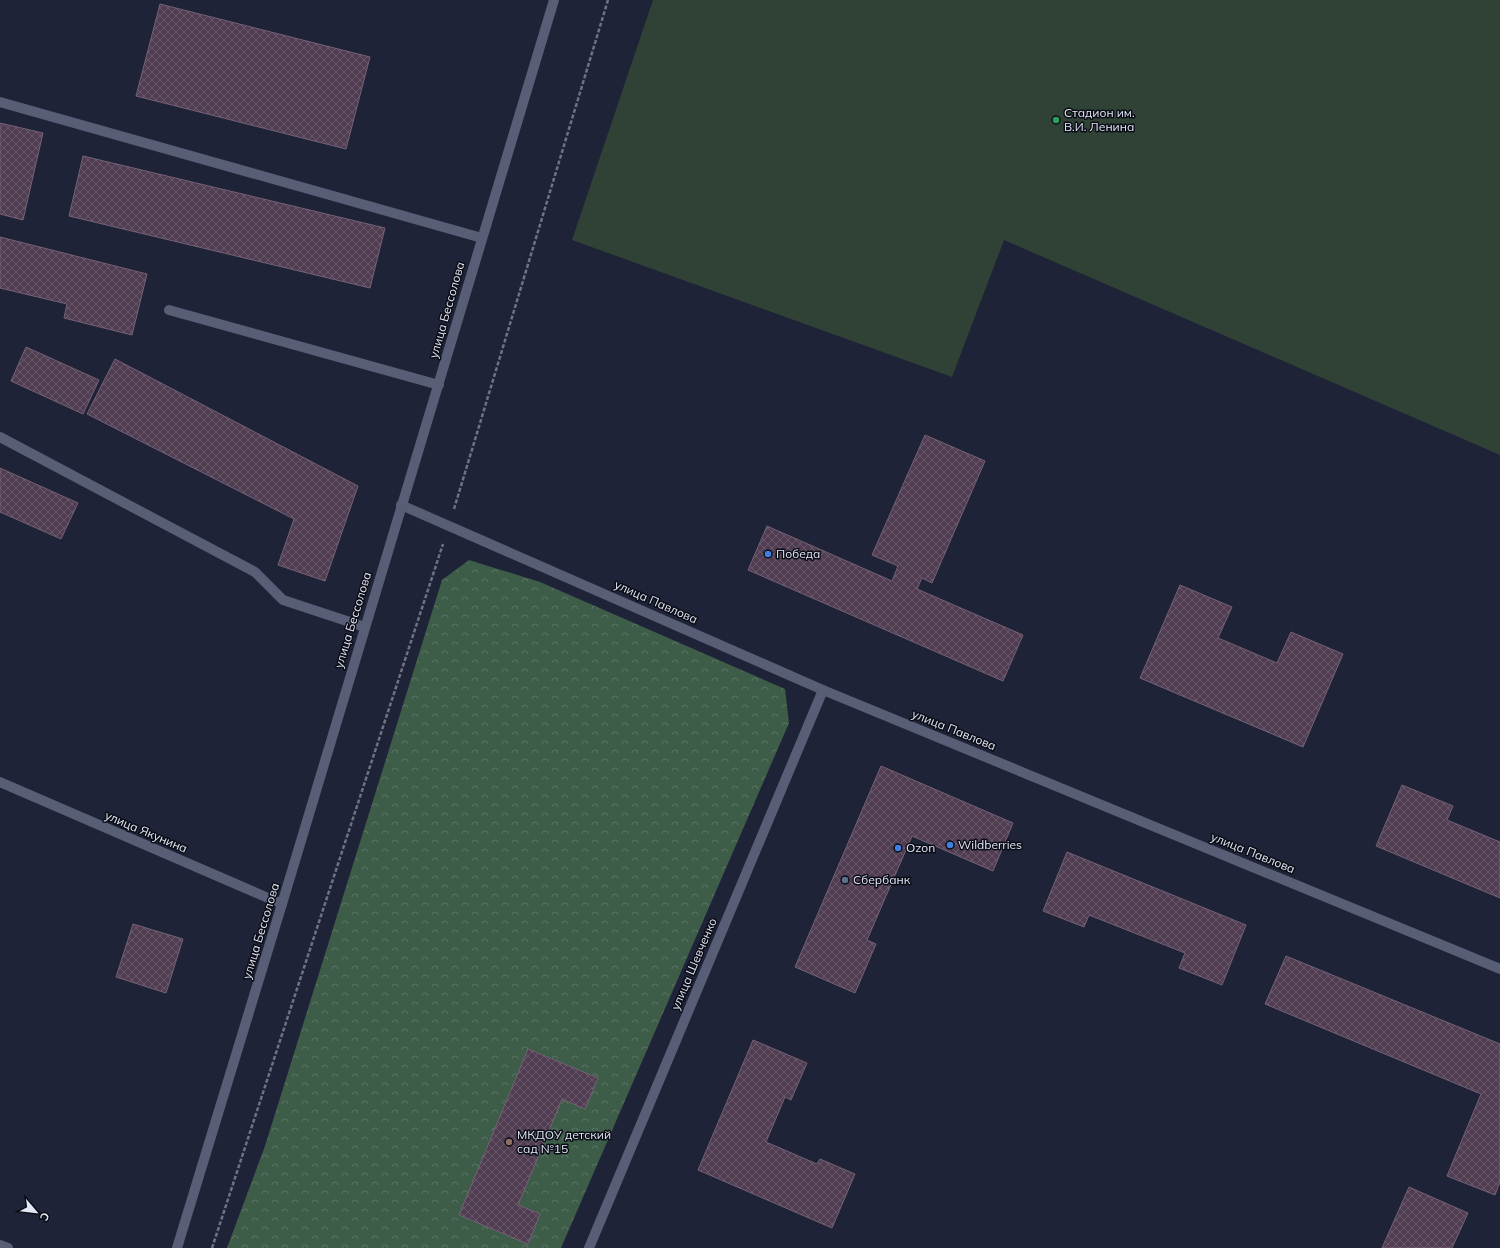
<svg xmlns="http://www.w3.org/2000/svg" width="1500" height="1248" viewBox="0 0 1500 1248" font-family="Mulish,sans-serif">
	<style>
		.grass { fill: #304236 }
		.forest { fill: url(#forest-crowns) }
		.building { fill: url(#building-cross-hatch); stroke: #756176 }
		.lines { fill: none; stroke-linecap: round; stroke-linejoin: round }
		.path { stroke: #6d7284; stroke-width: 2.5; stroke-dasharray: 4 2; stroke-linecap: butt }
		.lane { stroke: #585e76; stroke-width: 10 }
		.street { stroke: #585e76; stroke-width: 10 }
		.secondary { stroke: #585e76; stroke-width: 10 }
		.leisure-dot { fill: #2e9e5b; stroke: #0b0d16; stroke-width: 1.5 }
		.shop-dot { fill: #3f7fe0; stroke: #0b0d16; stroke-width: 1.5 }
		.service-dot { fill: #5c6f8a; stroke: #0b0d16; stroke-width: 1.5 }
		.education-dot { fill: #8d6e63; stroke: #0b0d16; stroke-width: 1.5 }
		.labels { text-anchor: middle; stroke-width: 3; stroke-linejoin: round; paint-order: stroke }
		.poi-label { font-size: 12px; fill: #e2e6f5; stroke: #0b0d16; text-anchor: start }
		.street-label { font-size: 12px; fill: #e2e6f5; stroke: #0b0d16 }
	</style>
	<defs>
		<pattern id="forest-crowns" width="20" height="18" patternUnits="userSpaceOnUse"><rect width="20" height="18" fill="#3e5d49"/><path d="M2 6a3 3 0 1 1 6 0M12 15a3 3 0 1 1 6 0" fill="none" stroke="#5a7464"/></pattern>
		<pattern id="building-cross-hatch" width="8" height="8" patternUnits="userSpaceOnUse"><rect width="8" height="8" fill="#503d51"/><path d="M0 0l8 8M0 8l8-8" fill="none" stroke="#69596b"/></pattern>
	</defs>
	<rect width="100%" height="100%" fill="#1e2337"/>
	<path class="grass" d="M 653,0 L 1500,0 L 1500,455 L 1004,240 L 952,377 L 572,240 Z"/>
	<path class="forest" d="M 469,560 L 540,582 L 785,689 L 789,723 L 561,1248 L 227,1248 L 265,1146 L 442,580 Z"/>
	<g class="building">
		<path d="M 160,4 L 370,57 L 346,149 L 136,96 Z"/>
		<path d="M 0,123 L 43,133 L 23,220 L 0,214 Z"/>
		<path d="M 83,156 L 385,228 L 370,288 L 69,216 Z"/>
		<path d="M 0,237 L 147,274 L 132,335 L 64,318 L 67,304 L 0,288 Z"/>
		<path d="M 26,347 L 99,380 L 83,414 L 11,381 Z"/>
		<path d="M 115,359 L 358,486 L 325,581 L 278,565 L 294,519 L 87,414 Z"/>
		<path d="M 925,435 L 985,461 L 932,583 L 922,578 L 917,589 L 1023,635 L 1003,681 L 748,570 L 767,526 L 892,581 L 898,566 L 872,555 Z"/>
		<path d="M 0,468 L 78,503 L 61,539 L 0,512 Z"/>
		<path d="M 1180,585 L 1232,607 L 1218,638 L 1277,663 L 1291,632 L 1343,654 L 1303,747 L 1140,678 Z"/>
		<path d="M 881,766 L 1013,823 L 993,871 L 912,836 L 867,940 L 876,944 L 855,993 L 795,967 Z"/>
		<path d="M 1402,785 L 1453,806 L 1447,820 L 1500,842 L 1500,898 L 1376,846 Z"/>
		<path d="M 1067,852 L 1246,925 L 1222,985 L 1179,968 L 1185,953 L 1089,915 L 1084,927 L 1043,911 Z"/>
		<path d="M 133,924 L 183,939 L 166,993 L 116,977 Z"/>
		<path d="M 1286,956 L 1500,1044 L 1500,1182 L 1495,1195 L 1447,1176 L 1481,1094 L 1265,1004 Z"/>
		<path d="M 753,1040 L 807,1063 L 791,1100 L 785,1097 L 766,1142 L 817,1164 L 820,1159 L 855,1174 L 832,1228 L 698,1170 Z"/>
		<path d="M 528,1049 L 598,1078 L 585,1109 L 562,1099 L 518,1205 L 540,1214 L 528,1244 L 459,1215 Z"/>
		<path d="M 1409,1187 L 1468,1213 L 1452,1248 L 1382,1248 Z"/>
	</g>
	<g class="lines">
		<g class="path">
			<path d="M 454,509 L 608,0"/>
			<path d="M 212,1248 L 443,544"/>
		</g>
		<g class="lane">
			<path d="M 0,102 L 482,238"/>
			<path d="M 169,310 L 439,385"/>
			<path d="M 0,437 L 255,572 L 283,600 L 365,627"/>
		</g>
		<g class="street">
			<path d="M 401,505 L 823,690 L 1500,969"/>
			<path d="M 0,782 L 282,904"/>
			<path d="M 0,1245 L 8,1248"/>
			<path d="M 589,1248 L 823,690"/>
		</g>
		<path class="secondary" d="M 177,1248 L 282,904 L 554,0"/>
	</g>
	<circle class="leisure-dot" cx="1056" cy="120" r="4"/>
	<g class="shop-dot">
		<circle cx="768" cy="554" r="4"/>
		<circle cx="950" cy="845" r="4"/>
		<circle cx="898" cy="848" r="4"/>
	</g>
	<circle class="service-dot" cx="845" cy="880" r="4"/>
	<circle class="education-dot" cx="509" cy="1142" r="4"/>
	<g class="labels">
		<g class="poi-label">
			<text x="1064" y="117">Стадион им.<tspan x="1064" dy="14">В.И. Ленина</tspan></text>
			<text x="776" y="558">Победа</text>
			<text x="958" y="849">Wildberries</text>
			<text x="906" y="852">Ozon</text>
			<text x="853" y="884">Сбербанк</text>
			<text x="517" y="1139">МКДОУ детский<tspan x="517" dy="14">сад №15</tspan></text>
		</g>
		<g class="street-label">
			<text transform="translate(447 310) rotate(-74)" y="4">улица Бессолова</text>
			<text transform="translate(656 602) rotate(24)" y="4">улица Павлова</text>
			<text transform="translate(353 620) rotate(-73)" y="4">улица Бессолова</text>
			<text transform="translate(954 730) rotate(22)" y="4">улица Павлова</text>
			<text transform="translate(146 832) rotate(23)" y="4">улица Якунина</text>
			<text transform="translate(1253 853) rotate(22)" y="4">улица Павлова</text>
			<text transform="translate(261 931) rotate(-73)" y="4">улица Бессолова</text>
			<text transform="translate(694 964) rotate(-67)" y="4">улица Шевченко</text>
		</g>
	</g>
	<g transform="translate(36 1212) rotate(118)" stroke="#0b0d16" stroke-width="3" paint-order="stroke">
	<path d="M0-3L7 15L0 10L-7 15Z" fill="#e2e6f5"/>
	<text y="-6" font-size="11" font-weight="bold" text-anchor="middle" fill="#e2e6f5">С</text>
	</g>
</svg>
